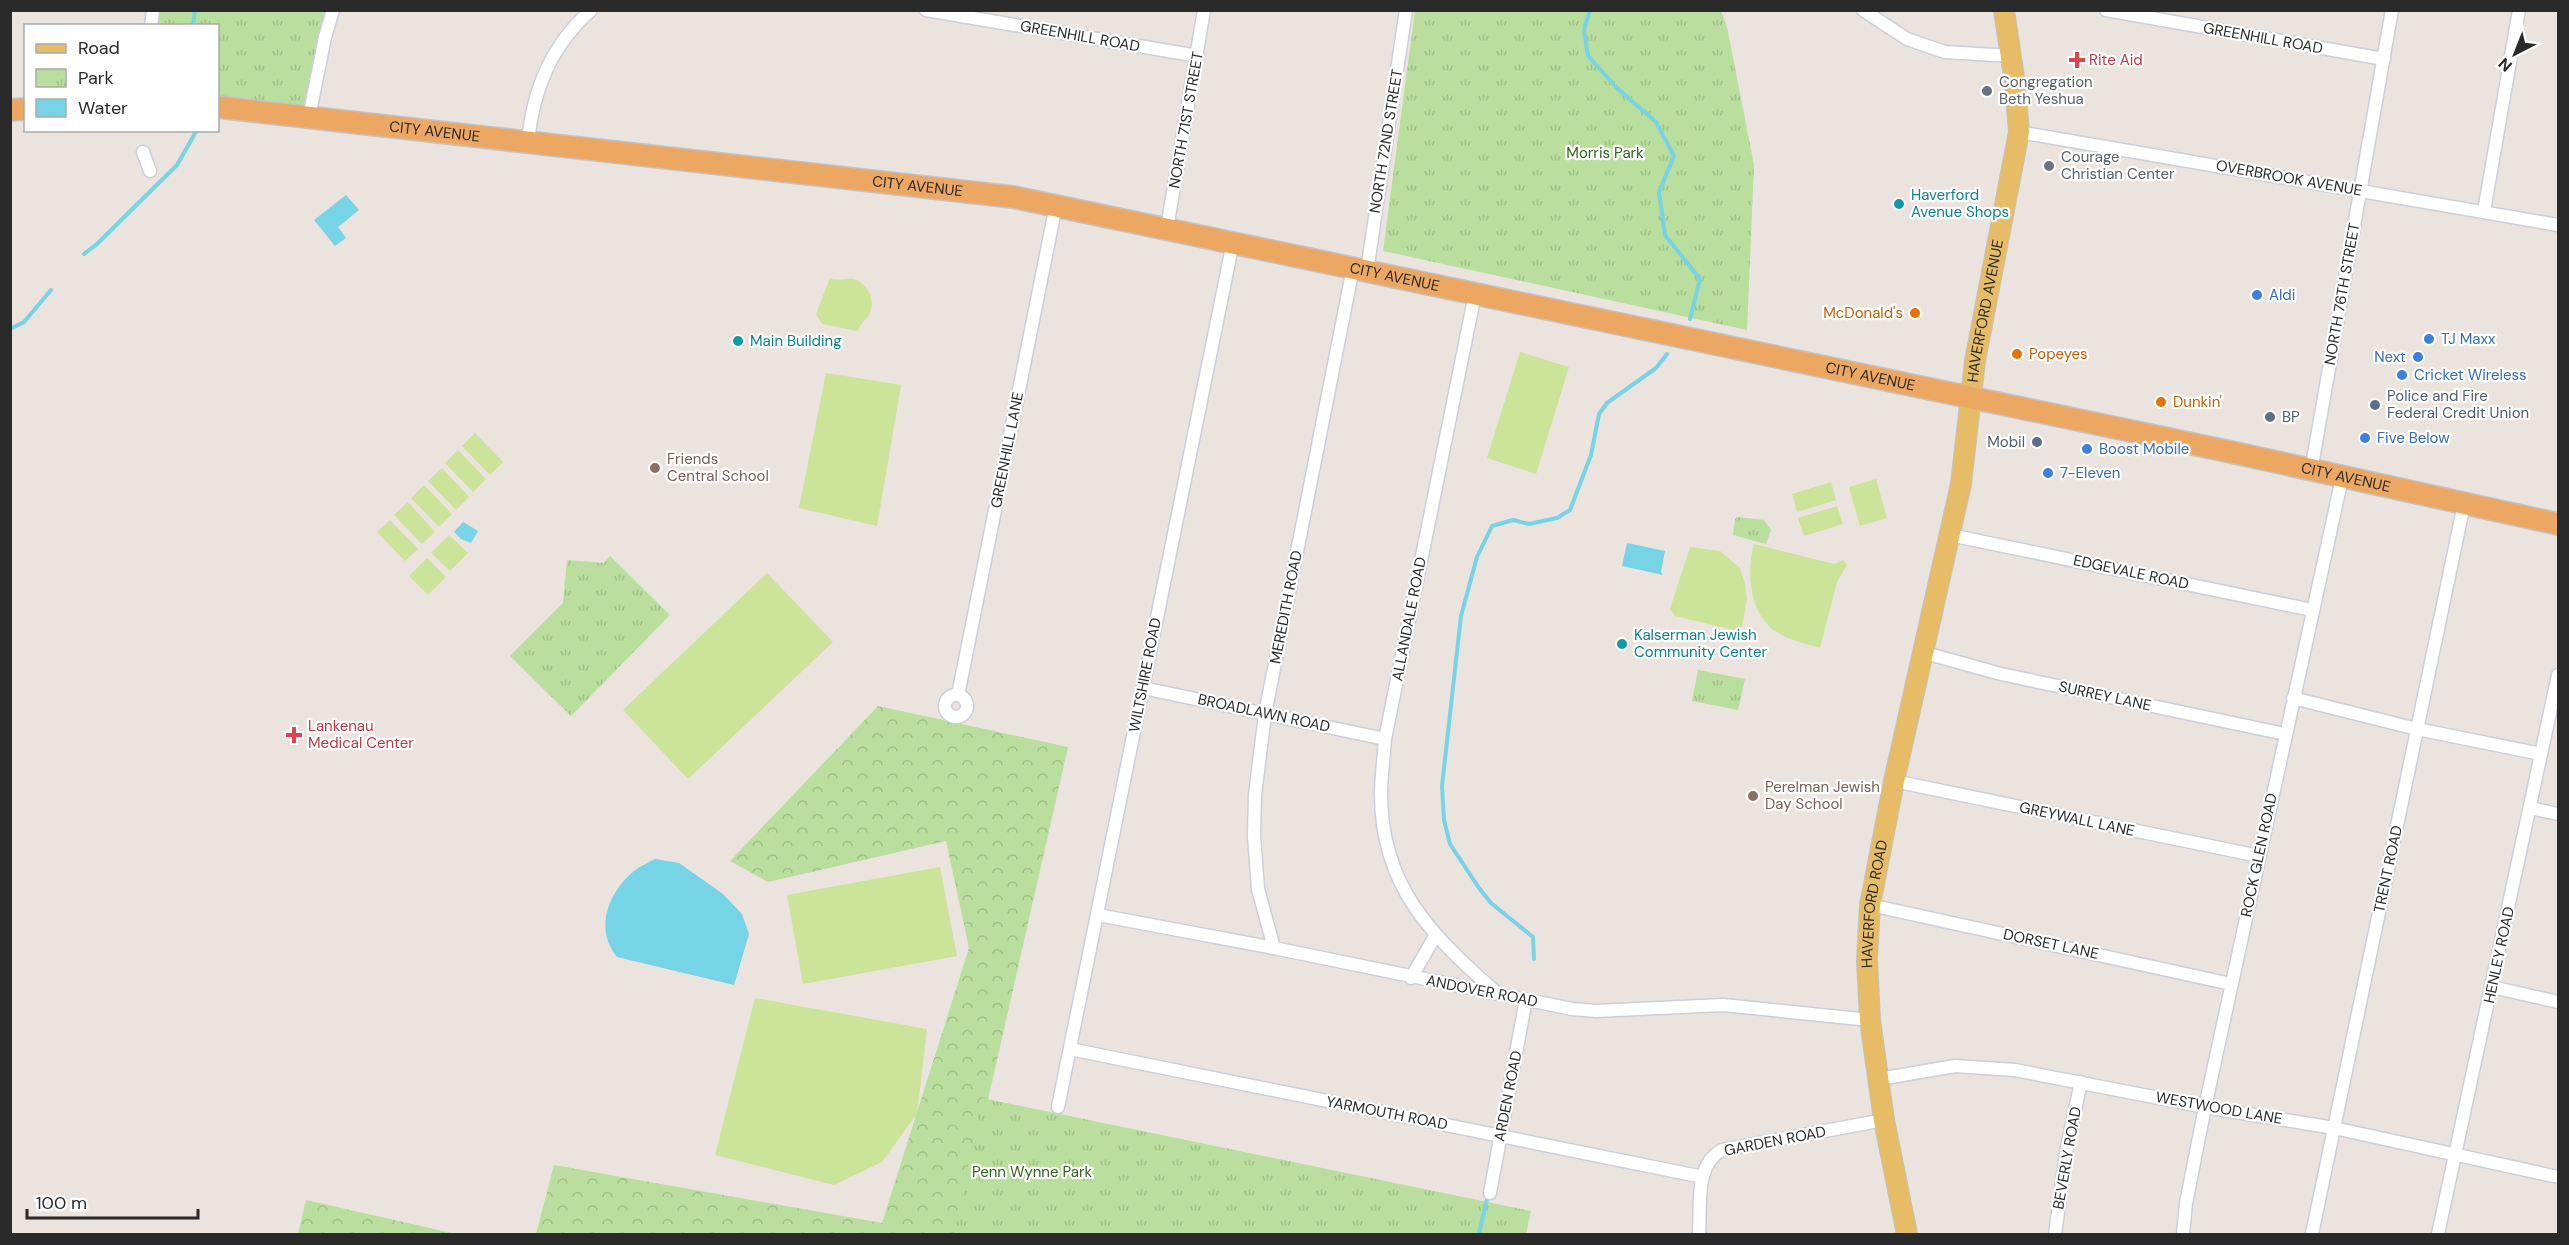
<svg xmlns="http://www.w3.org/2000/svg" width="2569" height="1245" viewBox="0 0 2569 1245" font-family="'DM Sans',sans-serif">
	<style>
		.forest { fill: url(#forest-crowns) }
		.park { fill: url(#park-tufts) }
		.pitch { fill: #cbe499 }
		.water { fill: #77d3e6 }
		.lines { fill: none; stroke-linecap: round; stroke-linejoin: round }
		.stream { stroke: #77d3e6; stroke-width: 4 }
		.minor-casing { stroke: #cbcfda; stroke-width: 15 }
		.primary-casing { stroke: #c3c3c3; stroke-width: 22 }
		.trunk-casing { stroke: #c3c3c3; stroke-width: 24 }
		.minor { stroke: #fff; stroke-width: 12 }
		.primary { stroke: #e6bc66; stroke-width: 20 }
		.trunk { stroke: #eca763; stroke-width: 21 }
		.health-dot { fill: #e0444e; stroke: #fff; stroke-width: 2 }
		.worship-dot { fill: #6b7280; stroke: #fff; stroke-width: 2 }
		.culture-dot { fill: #0f9aa8; stroke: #fff; stroke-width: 2 }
		.shop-dot { fill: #3f7fe0; stroke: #fff; stroke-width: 2 }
		.food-dot { fill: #e8710a; stroke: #fff; stroke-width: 2 }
		.service-dot { fill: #5c6f8a; stroke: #fff; stroke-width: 2 }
		.education-dot { fill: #8d6e63; stroke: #fff; stroke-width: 2 }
		.labels { text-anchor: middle; stroke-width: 4.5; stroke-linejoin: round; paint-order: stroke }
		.street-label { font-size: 15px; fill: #2a2a2a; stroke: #fff }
		.health-label { font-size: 15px; fill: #be3a42; stroke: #fff; text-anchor: start }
		.worship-label { font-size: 15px; fill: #5b616d; stroke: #fff; text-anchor: start }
		.park-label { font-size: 15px; fill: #33611f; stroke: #fff }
		.culture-label { font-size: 15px; fill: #0d838f; stroke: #fff; text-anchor: start }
		.shop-label { font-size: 15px; fill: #366cbe; stroke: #fff; text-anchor: start }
		.food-label { font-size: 15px; fill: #c56008; stroke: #fff; text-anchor: start }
		.service-label { font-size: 15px; fill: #4e5e75; stroke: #fff; text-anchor: start }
		.education-label { font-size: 15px; fill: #785e54; stroke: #fff; text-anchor: start }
	</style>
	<defs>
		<pattern id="forest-crowns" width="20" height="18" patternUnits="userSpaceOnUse" patternTransform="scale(1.5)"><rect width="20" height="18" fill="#b9de9d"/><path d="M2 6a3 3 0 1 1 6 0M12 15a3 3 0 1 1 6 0" fill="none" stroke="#9fbf87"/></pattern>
		<pattern id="park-tufts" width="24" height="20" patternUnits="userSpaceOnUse" patternTransform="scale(1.5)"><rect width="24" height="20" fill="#b9de9d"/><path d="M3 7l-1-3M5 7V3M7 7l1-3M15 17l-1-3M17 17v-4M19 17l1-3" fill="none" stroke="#9fbf87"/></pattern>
	</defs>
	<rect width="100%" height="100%" fill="#ebe3dd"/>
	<g class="forest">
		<path d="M 878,706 L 1068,747 L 985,1113 L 1128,1234 L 536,1234 L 554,1165 L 882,1223 L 969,948 L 946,841 L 768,882 L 730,861 Z"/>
		<path d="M 306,1200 L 456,1234 L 298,1234 Z"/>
	</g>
	<g class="park">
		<path d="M 160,11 L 328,11 L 322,25 L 305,109 L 218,101 L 218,26 L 157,26 Z"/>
		<path d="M 1415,11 L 1721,11 L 1727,27 L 1754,165 L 1747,330 L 1383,251 Z"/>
		<path d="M 1737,517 L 1764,520 L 1771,530 L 1766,544 L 1733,535 L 1735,519 Z"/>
		<path d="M 610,556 L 670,615 L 571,716 L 510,656 L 563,603 L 567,560 L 604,563 Z"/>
		<path d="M 1698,670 L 1745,679 L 1738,710 L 1692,701 Z"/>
		<path d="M 982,1098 L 1531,1211 L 1526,1234 L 954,1234 Z"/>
	</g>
	<g class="pitch">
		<path d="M 830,278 C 839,282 845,277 854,279 C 869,284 876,302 869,315 C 865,321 860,324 858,331 L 822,324 L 816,314 Z"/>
		<path d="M 1520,352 L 1569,367 L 1536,474 L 1487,458 Z"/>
		<path d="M 826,373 L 901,385 L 877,526 L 799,508 Z"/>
		<path d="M 475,433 L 503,462 L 490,475 L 462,446 Z"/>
		<path d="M 458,450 L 486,479 L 473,492 L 445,463 Z"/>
		<path d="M 442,468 L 469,497 L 456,510 L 428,481 Z"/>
		<path d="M 1876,479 L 1887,518 L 1860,526 L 1849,487 Z"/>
		<path d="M 1831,482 L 1836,500 L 1797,512 L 1792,494 Z"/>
		<path d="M 424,485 L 452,514 L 439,527 L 411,498 Z"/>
		<path d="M 408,502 L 435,532 L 422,544 L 394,515 Z"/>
		<path d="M 1837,506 L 1843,524 L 1804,536 L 1798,518 Z"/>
		<path d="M 390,520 L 418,549 L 405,561 L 377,532 Z"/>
		<path d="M 449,535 L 468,553 L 450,571 L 431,553 Z"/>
		<path d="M 1754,544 L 1834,564 L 1843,560 L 1847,565 L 1837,582 L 1820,648 C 1807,644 1792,641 1780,634 C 1749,617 1746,574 1754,544 Z"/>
		<path d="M 1690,547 L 1720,551 L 1740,568 L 1745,584 L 1747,600 L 1741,632 L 1675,616 L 1670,609 Z"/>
		<path d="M 427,558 L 446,577 L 428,595 L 409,576 Z"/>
		<path d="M 767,573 L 833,642 L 688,779 L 623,710 Z"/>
		<path d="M 940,867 L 957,956 L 803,984 L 787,895 Z"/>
		<path d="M 755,998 L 927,1029 L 917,1114 L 882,1162 L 834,1185 L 715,1155 Z"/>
	</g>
	<g class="water">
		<path d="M 346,195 L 359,210 L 338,227 L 346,238 L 335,246 L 314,220 Z"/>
		<path d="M 463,522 L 478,531 L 471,543 L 461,539 L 454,532 Z"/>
		<path d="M 1627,543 L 1665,551 L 1661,572 L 1663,575 L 1622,566 Z"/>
		<path d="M 655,859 L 679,863 L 723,894 L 742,914 L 749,934 L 734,985 L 617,957 C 594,928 608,893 634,871 C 640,866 648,863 655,859 Z"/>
	</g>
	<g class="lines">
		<g class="stream">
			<path d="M 1590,10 L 1584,29 L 1588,56 L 1617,88 L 1656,122 L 1674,156 L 1659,192 L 1665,235 L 1700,279 L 1690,319"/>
			<path d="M 193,26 L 195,10"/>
			<path d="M 84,254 L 97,244 L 177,165 L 197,130"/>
			<path d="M 10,329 L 24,322 L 51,290"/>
			<path d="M 1534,959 L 1533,937 L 1491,903 L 1479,888 L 1450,844 L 1444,820 L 1442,786 L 1461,616 L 1477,557 L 1492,526 L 1513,520 L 1529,524 L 1557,518 L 1570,510 L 1591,455 L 1599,414 L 1607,403 L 1656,368 L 1667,354"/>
			<path d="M 1479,1234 L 1487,1199"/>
		</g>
		<g class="minor-casing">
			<g id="minor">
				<path d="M 926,10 L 1198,56"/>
				<path d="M 1863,10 L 1907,39 L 1945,52 L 2011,56"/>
				<path d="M 2106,10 L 2384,59"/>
				<path d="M 151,26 L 153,10"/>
				<path d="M 309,117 L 325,37 L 333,10"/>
				<path d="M 2019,132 L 2558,225"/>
				<path d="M 528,142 C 533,89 551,46 591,10"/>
				<path d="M 143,152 L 150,171"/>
				<path d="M 2484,211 L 2519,10"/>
				<path d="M 1167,228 L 1204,10"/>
				<path d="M 1367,271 L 1406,10"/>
				<path d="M 1475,294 L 1385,739 C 1384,757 1381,776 1381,794 C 1381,887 1432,936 1497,993"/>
				<path d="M 2311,471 L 2392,10"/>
				<path d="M 1950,535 L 2312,610"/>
				<path d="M 1925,653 L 2001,674 L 2285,734"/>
				<path d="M 1143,688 L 1385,739"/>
				<circle cx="956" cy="706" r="11"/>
				<path d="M 958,695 L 1056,205"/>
				<path d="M 2293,698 L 2417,729 L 2541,754"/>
				<path d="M 1894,781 L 2259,856"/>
				<path d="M 2530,808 L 2558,814"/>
				<path d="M 1870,905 L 2231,984"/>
				<path d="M 1098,915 L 1274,948 L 1572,1009 L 1596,1011 L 1723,1005 L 1870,1020"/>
				<path d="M 1274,948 L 1258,889 L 1254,836 L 1255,795 L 1265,714 L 1353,268"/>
				<path d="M 1411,978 L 1435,936"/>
				<path d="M 2492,987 L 2558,1002"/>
				<path d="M 1070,1049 L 1703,1177"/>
				<path d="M 1879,1079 L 1955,1066 L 2015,1070 L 2205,1107 L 2334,1128 L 2558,1177"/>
				<path d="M 1058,1107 L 1233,242"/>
				<path d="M 1490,1193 L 1526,999"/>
				<path d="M 1699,1234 C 1701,1207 1694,1165 1722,1150 L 1884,1120"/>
				<path d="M 2055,1234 L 2067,1147 L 2081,1082"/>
				<path d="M 2183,1234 L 2186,1203 L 2205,1107 L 2342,478"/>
				<path d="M 2312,1234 L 2464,504"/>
				<path d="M 2438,1234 L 2558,675"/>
			</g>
		</g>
		<g class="primary-casing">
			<g id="primary">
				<path id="s1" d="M 1907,1234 L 1884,1120 L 1870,1020 L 1867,960 L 1870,905 L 1894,781 L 1961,484 L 1975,361 L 2019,132 L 2015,84 L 2004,10"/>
			</g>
		</g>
		<g class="trunk-casing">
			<g id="trunk">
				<path id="s2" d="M 218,107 L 1013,197 L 2231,452 L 2558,524"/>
				<path d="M 10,110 L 26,109"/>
			</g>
		</g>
		<use href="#minor" class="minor"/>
		<use href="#primary" class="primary"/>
		<use href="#trunk" class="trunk"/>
	</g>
	<g class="health-dot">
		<path d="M2074 51h6v6h6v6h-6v6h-6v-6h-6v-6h6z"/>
		<path d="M291 726h6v6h6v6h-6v6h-6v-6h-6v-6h6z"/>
	</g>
	<g class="worship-dot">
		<circle cx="1987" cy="91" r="6"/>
		<circle cx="2049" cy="166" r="6"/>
	</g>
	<g class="culture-dot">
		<circle cx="1899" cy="204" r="6"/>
		<circle cx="738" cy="341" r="6"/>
		<circle cx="1622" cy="644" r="6"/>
	</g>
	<g class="shop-dot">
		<circle cx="2257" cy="295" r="6"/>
		<circle cx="2429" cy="339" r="6"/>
		<circle cx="2418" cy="357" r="6"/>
		<circle cx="2402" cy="375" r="6"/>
		<circle cx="2365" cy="438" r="6"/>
		<circle cx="2087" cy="449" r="6"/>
		<circle cx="2048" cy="473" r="6"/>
	</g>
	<g class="food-dot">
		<circle cx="1915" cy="313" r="6"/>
		<circle cx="2017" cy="354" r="6"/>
		<circle cx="2161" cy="402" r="6"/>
	</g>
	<g class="service-dot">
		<circle cx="2375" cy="405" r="6"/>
		<circle cx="2270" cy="417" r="6"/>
		<circle cx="2037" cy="442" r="6"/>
	</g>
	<g class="education-dot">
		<circle cx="655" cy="468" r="6"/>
		<circle cx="1753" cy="796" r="6"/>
	</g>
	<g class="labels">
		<g class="street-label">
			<text transform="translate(1080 36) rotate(10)" y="5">GREENHILL ROAD</text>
			<text transform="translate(2263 38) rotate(10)" y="5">GREENHILL ROAD</text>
			<text transform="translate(1186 120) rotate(-80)" y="5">NORTH 71ST STREET</text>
			<text dy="5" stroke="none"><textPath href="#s2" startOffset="218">CITY AVENUE</textPath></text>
			<text transform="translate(1386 141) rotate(-81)" y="5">NORTH 72ND STREET</text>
			<text transform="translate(2289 178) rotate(10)" y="5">OVERBROOK AVENUE</text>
			<text dy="5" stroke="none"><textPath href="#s2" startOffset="704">CITY AVENUE</textPath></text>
			<text dy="5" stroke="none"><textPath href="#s2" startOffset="1190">CITY AVENUE</textPath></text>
			<text transform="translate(2342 294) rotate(-80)" y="5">NORTH 76TH STREET</text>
			<text dy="5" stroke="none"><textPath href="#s1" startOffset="938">HAVERFORD AVENUE</textPath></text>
			<text dy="5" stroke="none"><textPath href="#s2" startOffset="1676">CITY AVENUE</textPath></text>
			<text transform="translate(1007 450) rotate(-79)" y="5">GREENHILL LANE</text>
			<text dy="5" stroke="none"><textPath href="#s2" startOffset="2162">CITY AVENUE</textPath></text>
			<text transform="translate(2131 572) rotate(12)" y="5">EDGEVALE ROAD</text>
			<text transform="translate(1286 607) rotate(-79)" y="5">MEREDITH ROAD</text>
			<text transform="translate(1409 619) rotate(-79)" y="5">ALLANDALE ROAD</text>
			<text transform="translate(1145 675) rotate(-79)" y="5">WILTSHIRE ROAD</text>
			<text transform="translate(2105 696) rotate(12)" y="5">SURREY LANE</text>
			<text transform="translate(1264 713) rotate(12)" y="5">BROADLAWN ROAD</text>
			<text transform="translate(2077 819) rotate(12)" y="5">GREYWALL LANE</text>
			<text transform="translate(2259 855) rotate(-78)" y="5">ROCK GLEN ROAD</text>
			<text transform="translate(2388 869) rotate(-78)" y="5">TRENT ROAD</text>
			<text dy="5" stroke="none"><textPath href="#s1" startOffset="334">HAVERFORD ROAD</textPath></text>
			<text transform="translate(2051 944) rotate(12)" y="5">DORSET LANE</text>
			<text transform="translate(2499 955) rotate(-78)" y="5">HENLEY ROAD</text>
			<text transform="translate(1482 991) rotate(11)" y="5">ANDOVER ROAD</text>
			<text transform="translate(1508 1096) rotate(-79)" y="5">ARDEN ROAD</text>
			<text transform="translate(2219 1108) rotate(10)" y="5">WESTWOOD LANE</text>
			<text transform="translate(1387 1113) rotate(11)" y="5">YARMOUTH ROAD</text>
			<text transform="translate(1775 1141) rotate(-11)" y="5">GARDEN ROAD</text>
			<text transform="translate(2067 1158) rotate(-80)" y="5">BEVERLY ROAD</text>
		</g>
		<g class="health-label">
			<text x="2089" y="65">Rite Aid</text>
			<text x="308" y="731">Lankenau<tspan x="308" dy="17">Medical Center</tspan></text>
		</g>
		<g class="worship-label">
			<text x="1999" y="87">Congregation<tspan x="1999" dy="17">Beth Yeshua</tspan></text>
			<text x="2061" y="162">Courage<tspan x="2061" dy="17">Christian Center</tspan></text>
		</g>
		<g class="park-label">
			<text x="1605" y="158">Morris Park</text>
			<text x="1032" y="1177">Penn Wynne Park</text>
		</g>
		<g class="culture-label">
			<text x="1911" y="200">Haverford<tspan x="1911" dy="17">Avenue Shops</tspan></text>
			<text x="750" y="346">Main Building</text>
			<text x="1634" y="640">Kalserman Jewish<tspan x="1634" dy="17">Community Center</tspan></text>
		</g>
		<g class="shop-label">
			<text x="2269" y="300">Aldi</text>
			<text x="2441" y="344">TJ Maxx</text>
			<text x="2406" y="362" text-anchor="end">Next</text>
			<text x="2414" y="380">Cricket Wireless</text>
			<text x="2377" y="443">Five Below</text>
			<text x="2099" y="454">Boost Mobile</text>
			<text x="2060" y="478">7-Eleven</text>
		</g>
		<g class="food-label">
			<text x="1903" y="318" text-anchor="end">McDonald's</text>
			<text x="2029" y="359">Popeyes</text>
			<text x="2173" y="407">Dunkin'</text>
		</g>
		<g class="service-label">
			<text x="2387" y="401">Police and Fire<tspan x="2387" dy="17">Federal Credit Union</tspan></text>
			<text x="2282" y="422">BP</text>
			<text x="2025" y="447" text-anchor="end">Mobil</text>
		</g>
		<g class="education-label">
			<text x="667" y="464">Friends<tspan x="667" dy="17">Central School</tspan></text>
			<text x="1765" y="792">Perelman Jewish<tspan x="1765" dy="17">Day School</tspan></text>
		</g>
	</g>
	<rect width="2569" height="1245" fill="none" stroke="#2a2a2a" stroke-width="24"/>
	<rect x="24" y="24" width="195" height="108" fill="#ffffff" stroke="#aaaaaa" stroke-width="1.5"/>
	<rect x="36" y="44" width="30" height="9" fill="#e6bc66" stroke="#aaaaaa" stroke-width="1.5"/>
	<text x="78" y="54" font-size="18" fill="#2a2a2a">Road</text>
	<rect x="36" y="69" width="30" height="18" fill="url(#park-tufts)" stroke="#aaaaaa" stroke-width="1.5"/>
	<text x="78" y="84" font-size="18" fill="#2a2a2a">Park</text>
	<rect x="36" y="99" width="30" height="18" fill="#77d3e6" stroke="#aaaaaa" stroke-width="1.5"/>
	<text x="78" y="114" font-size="18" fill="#2a2a2a">Water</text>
	<g transform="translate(2515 54) rotate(222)" stroke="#ffffff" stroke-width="4.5" paint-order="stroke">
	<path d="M0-4.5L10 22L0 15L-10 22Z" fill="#2a2a2a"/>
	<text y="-9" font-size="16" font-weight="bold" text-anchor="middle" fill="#2a2a2a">N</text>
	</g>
	<path d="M27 1209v9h171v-9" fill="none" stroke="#2a2a2a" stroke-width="3"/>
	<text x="36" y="1209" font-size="18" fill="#2a2a2a" stroke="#ffffff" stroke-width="4.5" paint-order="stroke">100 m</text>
</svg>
